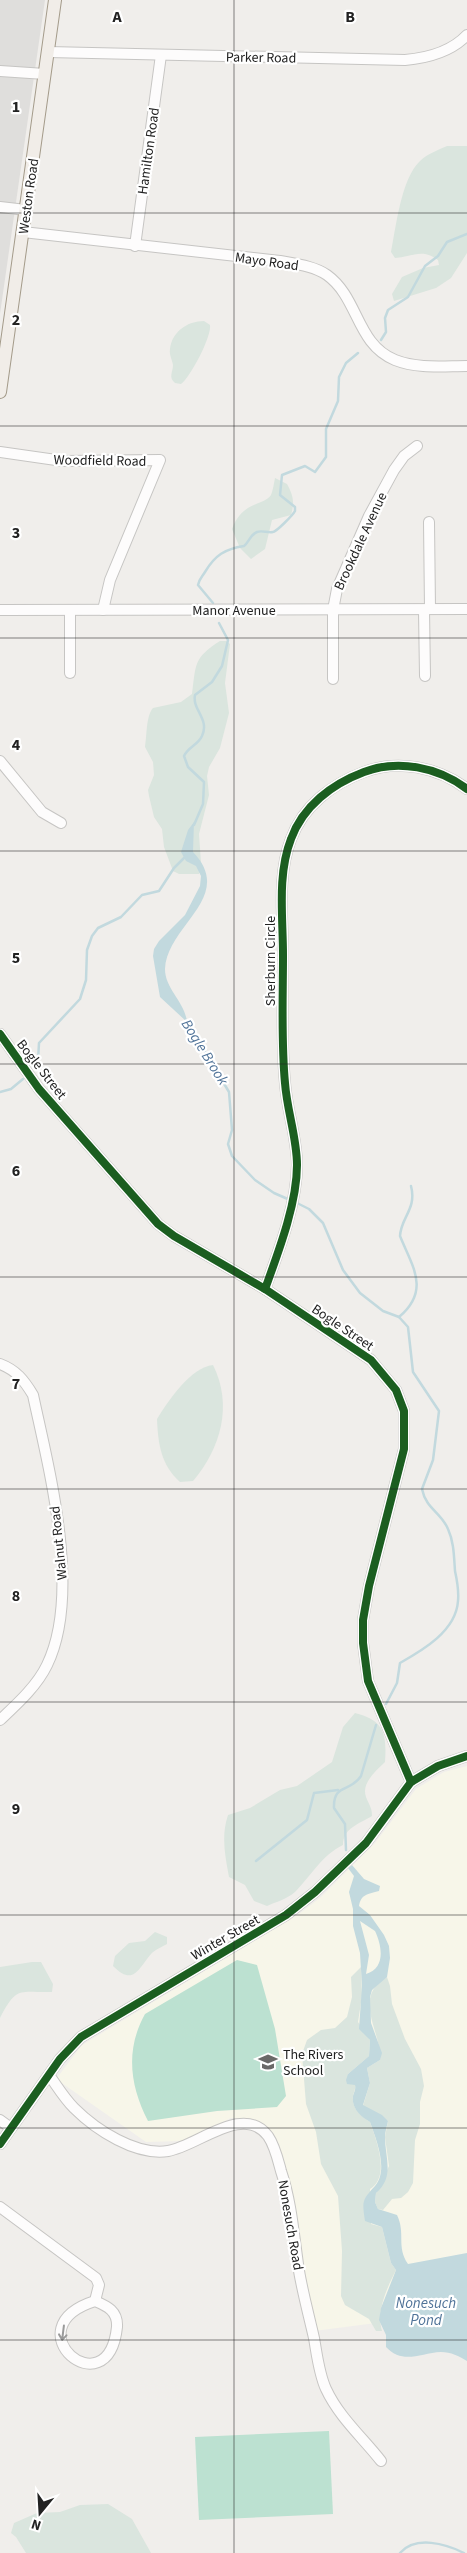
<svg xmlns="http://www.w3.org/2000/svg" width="467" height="2553" viewBox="0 0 467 2553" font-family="'Source Sans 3',sans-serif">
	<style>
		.residential { fill: #dfdedc }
		.education { fill: #f7f6e9 }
		.wetland { fill: #dae5de }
		.pitch { fill: #bce1d1 }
		.water { fill: #c2d9de; fill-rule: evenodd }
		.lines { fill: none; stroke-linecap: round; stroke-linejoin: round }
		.stream { stroke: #c2d9de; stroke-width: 2.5 }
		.minor-casing { stroke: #c6c5c3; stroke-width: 12 }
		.major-casing { stroke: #a49b8a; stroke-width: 14 }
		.minor { stroke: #fdfcfc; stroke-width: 10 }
		.major { stroke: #f1ede8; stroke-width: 12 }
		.cycleway-casing { stroke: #fff; stroke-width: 11 }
		.cycleway { stroke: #1b5e20; stroke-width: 8 }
		.oneway { stroke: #9a9a9a }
		.grid { fill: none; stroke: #222; stroke-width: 1; stroke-opacity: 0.55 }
		.labels { text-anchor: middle; stroke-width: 4.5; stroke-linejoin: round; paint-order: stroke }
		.street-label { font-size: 14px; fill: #222; stroke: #fff }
		.poi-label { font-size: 14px; fill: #222; stroke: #fff; text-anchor: start }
		.water-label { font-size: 15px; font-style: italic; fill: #517499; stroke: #fff }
		.grid-label { font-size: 16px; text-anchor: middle; font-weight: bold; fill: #222; stroke: #fff; stroke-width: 4.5; stroke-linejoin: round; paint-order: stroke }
	</style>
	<rect width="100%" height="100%" fill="#f0eeeb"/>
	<path class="residential" d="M 0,0 L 45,0 L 0,314 Z"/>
	<path class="education" d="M 467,1766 L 467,2253 L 408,2265 L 376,2323 L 314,2331 L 283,2164 L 253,2121 L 231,2118 L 183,2141 L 146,2142 L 56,2079 L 82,2045 L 299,1914 L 320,1898 L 375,1843 L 416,1789 L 444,1772 Z"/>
	<g class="wetland">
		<path d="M 447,146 L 467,146 L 467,253 L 451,278 L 436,288 L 394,301 L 392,294 L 402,277 L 423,268 L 439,265 L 438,260 C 422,248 412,257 395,258 L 391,252 C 396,227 401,179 420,161 C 427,154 438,150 447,146 Z"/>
		<path d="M 204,321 L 210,325 C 212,336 190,378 181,384 L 175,383 C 168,377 173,372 173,365 C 172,359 169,355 170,349 C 172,332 187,321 204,321 Z"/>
		<path d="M 275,478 L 287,484 C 293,495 295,502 291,515 L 272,520 L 265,549 L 251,559 L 240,548 L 232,529 C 242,501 264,506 271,495 C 273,490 274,483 275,478 Z"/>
		<path d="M 220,641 L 226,641 L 230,644 L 225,683 L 229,713 L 220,748 L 209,767 L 207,776 L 209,795 L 199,834 L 201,863 L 199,874 L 179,874 L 173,871 L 164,847 L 162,829 L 154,817 L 149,796 L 148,790 L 154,775 L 153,762 L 145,747 C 147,735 146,716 153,708 L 181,702 L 192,694 C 196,665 193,658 220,641 Z"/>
		<path d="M 213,1365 C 233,1405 221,1448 193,1481 L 180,1482 C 161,1465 158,1444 157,1419 C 168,1401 191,1367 213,1365 Z"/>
		<path d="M 355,1713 C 384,1720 387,1734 385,1762 C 376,1771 361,1783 366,1797 C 369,1805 372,1807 372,1816 C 359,1824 343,1828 343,1845 C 322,1855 311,1876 295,1892 C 287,1899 276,1902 267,1906 L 254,1901 L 245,1885 L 229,1877 C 225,1855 221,1836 228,1815 L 250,1808 L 280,1790 L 297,1786 L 332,1762 L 343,1727 Z"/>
		<path d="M 155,1932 L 167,1937 L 167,1944 C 163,1946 157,1949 153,1952 C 139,1966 135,1988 113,1966 L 115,1956 L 129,1943 L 145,1941 Z"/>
		<path d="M 32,1962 L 41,1962 L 53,1984 L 52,1992 C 20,1993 17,1985 0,2018 L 0,1967 Z"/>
		<path d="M 361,1967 L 362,1996 L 358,2022 L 370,2040 L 369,2056 L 348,2074 L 355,2084 C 356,2089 354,2091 353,2096 C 351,2107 361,2117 370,2122 C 376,2140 391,2176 370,2189 L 371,2224 L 382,2227 L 391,2263 L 396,2270 C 387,2288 376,2311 382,2331 L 376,2331 L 369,2319 L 345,2305 L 341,2296 L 342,2251 L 338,2196 L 321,2164 L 316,2132 L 306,2104 L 302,2054 L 307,2040 L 321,2030 L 335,2028 L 347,2017 L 352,1997 L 351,1977 Z"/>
		<path d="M 387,1977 L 390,1986 L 392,2004 L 405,2039 L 421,2069 L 424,2086 L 420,2102 L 420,2124 L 415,2140 L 413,2183 L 408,2192 L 401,2198 L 392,2199 L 383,2210 L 378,2209 L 375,2202 L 376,2193 L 389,2166 L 385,2137 L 388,2121 L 363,2106 L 370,2083 L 367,2068 L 380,2060 C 382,2031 351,1998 387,1977 Z"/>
		<path d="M 108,2504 L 132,2519 L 151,2553 L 26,2553 L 16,2537 L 11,2533 L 14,2523 L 37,2513 L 60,2512 L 80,2505 Z"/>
	</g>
	<g class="pitch">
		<path d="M 237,1960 L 257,1965 L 275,2029 L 286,2096 L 277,2107 L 217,2111 L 148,2121 C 130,2086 125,2050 145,2014 Z"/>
		<path d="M 329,2431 L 333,2514 L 199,2520 L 195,2437 Z"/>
	</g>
	<g class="water">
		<path d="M 194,822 L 193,852 C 236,897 167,925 165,969 C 165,989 185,1002 187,1022 L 160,997 L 153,956 L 154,949 L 159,941 L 185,915 L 200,886 L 201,876 L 196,866 L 186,861 L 181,852 L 188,830 Z"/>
		<path d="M 352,1865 L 364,1879 L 380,1886 L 379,1891 C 368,1894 361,1894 359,1906 L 370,1915 L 384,1935 L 389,1946 L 390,1958 L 387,1977 L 372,1990 L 370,1997 L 371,2023 L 382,2053 L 380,2060 L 367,2068 L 370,2083 L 363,2105 L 382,2115 L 388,2121 C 387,2126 385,2132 385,2137 C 385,2158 395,2177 376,2193 L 375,2202 L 378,2209 L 397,2215 C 406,2234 396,2246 408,2264 L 467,2253 L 467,2361 C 459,2356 451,2352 441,2352 C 420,2353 403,2365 386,2347 L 386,2335 L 379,2320 L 381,2308 L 396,2270 L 391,2263 L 382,2227 L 365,2221 C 362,2201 362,2200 375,2186 C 389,2170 376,2139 370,2122 C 361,2117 351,2108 353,2096 C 354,2092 356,2090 355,2085 L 347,2084 L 346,2080 L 348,2074 L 369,2056 L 370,2040 L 359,2029 L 362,1986 L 360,1953 L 353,1926 L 353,1909 L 349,1892 L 354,1876 L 348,1868 ZM 360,1921 L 375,1931 C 382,1946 386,1968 366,1974 L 369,1955 Z"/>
	</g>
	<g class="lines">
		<g class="stream">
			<path d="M 381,340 L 386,332 L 385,318 L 388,310 L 408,297 L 425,266 L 438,256 L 447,242 L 467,234"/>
			<path d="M 213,603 L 198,585 C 199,579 202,577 205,572 C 215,555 225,549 244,546 C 249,542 250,535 257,532 C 262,530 267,533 273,532 C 276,532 293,515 295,511 L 295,507 L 280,495 L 282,475 L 305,466 L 315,472 L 326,457 L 326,429 L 338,401 L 339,377 L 346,363 L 358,353"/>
			<path d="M 194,825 L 203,804 L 204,782 L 188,767 L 184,756 C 188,747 198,745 202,736 C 210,719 192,710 195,695 L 212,682 L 222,666 L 228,640 L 219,623"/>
			<path d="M 186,1020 L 229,1092 L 232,1130 L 228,1144 L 232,1156 L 255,1180 L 274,1193 L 290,1200"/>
			<path d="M 34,1067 L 38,1061 L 39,1043 L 80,999 L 86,980 L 87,950 L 92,936 L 98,928 L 121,917 L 142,895 L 159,891 L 174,868 L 186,856"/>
			<path d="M 0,1092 L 11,1089 L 23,1079"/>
			<path d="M 295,1202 L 309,1209 L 323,1223 L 343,1270 L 360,1293 L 383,1311 L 399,1317 L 408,1327 L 413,1372 L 439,1411 L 433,1460 L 422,1489 C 426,1509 441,1512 448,1529 C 454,1542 454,1557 455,1571 C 457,1580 459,1591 458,1601 C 456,1631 423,1650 400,1663 L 397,1683 L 386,1704"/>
			<path d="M 399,1317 C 431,1290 412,1266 400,1236 C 401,1217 417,1209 411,1186"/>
			<path d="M 346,1850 L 345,1824 L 334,1808 C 333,1783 350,1793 361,1776 L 376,1725"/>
			<path d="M 256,1861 L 307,1820 L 314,1793 L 338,1790"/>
			<path d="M 400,2553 C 416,2535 446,2544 464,2553"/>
		</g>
		<g class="minor-casing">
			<g id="minor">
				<path d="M 48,52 L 405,60 C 428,58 451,52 467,35"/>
				<path d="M 0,71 L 45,74"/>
				<path d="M 0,207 L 26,210"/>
				<path d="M 23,232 L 280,261 C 296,264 314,266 327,275 C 359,298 356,344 395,360 C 418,369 443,366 467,366"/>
				<path d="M 135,246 L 161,55"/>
				<path d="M 0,452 L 63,461 L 160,460 L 110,580 L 103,610"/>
				<path d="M 429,522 L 430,609"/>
				<path d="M 0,610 L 467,609"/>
				<path d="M 70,610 L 70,673"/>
				<path d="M 424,610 L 425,676"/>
				<path d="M 333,679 L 333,610 L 337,589 L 369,516 L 394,470 L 404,456 L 417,446"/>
				<path d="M 0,761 L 42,812 L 61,823"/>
				<path d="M 0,1034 L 39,1089 L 158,1224 L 174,1236 L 265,1289 L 371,1360 L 396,1390 L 404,1411 L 404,1449 L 369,1586 L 363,1620 L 363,1643 L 368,1681 L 411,1782"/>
				<path d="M 265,1289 C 278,1253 297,1204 297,1165 C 297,1138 287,1111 285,1083 C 281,1041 283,997 283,955 C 283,917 277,875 291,839 C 303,806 332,784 364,772 C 398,759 438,767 467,789"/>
				<path d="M 0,1364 C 16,1370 24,1380 33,1395 C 49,1470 82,1593 47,1665 C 37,1686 17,1704 0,1720"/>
				<path d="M 49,2075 C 57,2086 64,2098 74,2108 C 96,2130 136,2156 168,2151 C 198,2146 243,2103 268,2136 C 275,2146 278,2160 281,2171 C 292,2204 294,2238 299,2271 C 303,2294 309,2316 314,2338 C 317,2355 319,2374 326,2389 C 339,2417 363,2438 381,2461"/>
				<path d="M 0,2120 L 11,2128"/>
				<path d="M 0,2144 L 60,2059 L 81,2037 L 286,1915 L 315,1892 L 366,1843 L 411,1782 L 438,1766 L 467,1756"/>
				<path d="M 0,2207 L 96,2278 L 99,2285 L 95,2301 C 10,2328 108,2411 117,2327 C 118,2311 107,2306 95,2301"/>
			</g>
		</g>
		<g class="major-casing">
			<path id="major" d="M 0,392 L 55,0"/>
		</g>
		<use href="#minor" class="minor"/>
		<use href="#major" class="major"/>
		<g class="cycleway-casing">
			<g id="cycleway">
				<path d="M 0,1034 L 39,1089 L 158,1224 L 174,1236 L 265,1289 L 371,1360 L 396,1390 L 404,1411 L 404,1449 L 369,1586 L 363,1620 L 363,1643 L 368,1681 L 411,1782"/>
				<path d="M 265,1289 C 278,1253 297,1204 297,1165 C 297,1138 287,1111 285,1083 C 281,1041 283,997 283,955 C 283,917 277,875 291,839 C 303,806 332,784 364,772 C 398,759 438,767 467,789"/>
				<path d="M 0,2144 L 60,2059 L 81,2037 L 286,1915 L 315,1892 L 366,1843 L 411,1782 L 438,1766 L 467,1756"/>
			</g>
		</g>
		<use href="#cycleway" class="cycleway"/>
	</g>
	<defs><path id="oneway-shaft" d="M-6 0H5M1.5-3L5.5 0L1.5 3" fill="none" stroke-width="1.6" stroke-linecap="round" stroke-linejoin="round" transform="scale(1.25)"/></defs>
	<use class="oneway" href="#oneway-shaft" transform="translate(63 2333) rotate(97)"/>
	<path class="grid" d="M 234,0 L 234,2553M 0,213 L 467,213M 0,426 L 467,426M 0,638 L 467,638M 0,851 L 467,851M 0,1064 L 467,1064M 0,1277 L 467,1277M 0,1489 L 467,1489M 0,1702 L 467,1702M 0,1915 L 467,1915M 0,2128 L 467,2128M 0,2340 L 467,2340"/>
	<defs>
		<g id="school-bare" transform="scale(1.5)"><path d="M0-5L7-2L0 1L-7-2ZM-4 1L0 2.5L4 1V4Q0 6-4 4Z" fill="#6a6968" stroke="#fff" stroke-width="2.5" paint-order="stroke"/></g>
	</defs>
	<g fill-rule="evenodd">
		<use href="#school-bare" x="268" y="2062"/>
	</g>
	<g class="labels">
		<g class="street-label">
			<text transform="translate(261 57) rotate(1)" y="5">Parker Road</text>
			<text transform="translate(148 151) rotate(-82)" y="5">Hamilton Road</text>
			<text transform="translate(28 196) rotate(-82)" y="5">Weston Road</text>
			<text transform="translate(267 261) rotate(8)" y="5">Mayo Road</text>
			<text transform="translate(100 460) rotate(1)" y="5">Woodfield Road</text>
			<text transform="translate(360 541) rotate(-65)" y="5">Brookdale Avenue</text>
			<text x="234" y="615">Manor Avenue</text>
			<text transform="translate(270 961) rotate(-90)" y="5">Sherburn Circle</text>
			<text transform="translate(42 1069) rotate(52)" y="5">Bogle Street</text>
			<text transform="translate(343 1327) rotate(34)" y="5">Bogle Street</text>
			<text transform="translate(58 1543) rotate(-96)" y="5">Walnut Road</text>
			<text transform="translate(225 1937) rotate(-30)" y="5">Winter Street</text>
			<text transform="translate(291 2225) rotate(80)" y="5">Nonesuch Road</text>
		</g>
		<g class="poi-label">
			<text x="283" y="2059">The Rivers<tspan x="283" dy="16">School</tspan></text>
		</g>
		<g class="water-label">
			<text transform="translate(205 1052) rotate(58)" y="5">Bogle Brook</text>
			<text x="426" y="2308">Nonesuch<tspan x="426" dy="17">Pond</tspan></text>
		</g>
	</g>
	<g class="grid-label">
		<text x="117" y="22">A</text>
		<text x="350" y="22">B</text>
		<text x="16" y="112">1</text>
		<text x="16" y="325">2</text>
		<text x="16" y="538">3</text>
		<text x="16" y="750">4</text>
		<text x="16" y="963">5</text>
		<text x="16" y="1176">6</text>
		<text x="16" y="1389">7</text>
		<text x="16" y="1601">8</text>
		<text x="16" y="1814">9</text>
	</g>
	<g transform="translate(40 2513) rotate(198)" stroke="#ffffff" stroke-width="4" paint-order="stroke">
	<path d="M0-4L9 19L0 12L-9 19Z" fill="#222222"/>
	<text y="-8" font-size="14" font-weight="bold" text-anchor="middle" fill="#222222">N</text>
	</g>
</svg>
